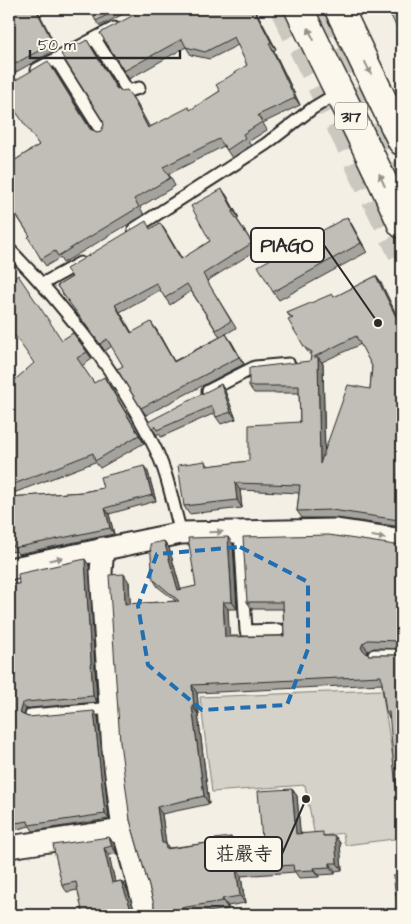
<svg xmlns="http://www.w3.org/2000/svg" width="411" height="924" viewBox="0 0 411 924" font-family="'Architects Daughter','Klee One',sans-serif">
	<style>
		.green { fill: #d5d2c9; stroke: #807e7a }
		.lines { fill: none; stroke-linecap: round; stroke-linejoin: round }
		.motorway-tunnel { stroke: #cbc8bf; stroke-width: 28; stroke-dasharray: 28 14; stroke-linecap: butt }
		.service-casing { stroke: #2b2b2b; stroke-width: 15 }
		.minor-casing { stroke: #2b2b2b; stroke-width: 25 }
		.primary-casing { stroke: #2b2b2b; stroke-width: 31 }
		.service { stroke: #fbf7ec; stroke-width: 11 }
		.minor { stroke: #fbf7ec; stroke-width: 21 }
		.primary { stroke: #fbf7ec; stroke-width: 28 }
		.wall { fill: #a5a39d; stroke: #2b2b2b; fill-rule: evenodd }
		.shaded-wall { fill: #86857f; stroke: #2b2b2b }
		.building { fill: #c0beb6; stroke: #2b2b2b; fill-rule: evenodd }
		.oneway { fill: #93918c }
		.marked { fill: none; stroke: #1f6fb2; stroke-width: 4; stroke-dasharray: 10 6; stroke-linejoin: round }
		.labels { text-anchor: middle; stroke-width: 4; stroke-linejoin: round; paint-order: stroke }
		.shield { fill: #fbf7ec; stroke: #696865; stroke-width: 1 }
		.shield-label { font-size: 16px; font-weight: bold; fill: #2b2b2b }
		.leader { fill: none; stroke: #2b2b2b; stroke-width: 2 }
		.callout-dot { fill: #2b2b2b; stroke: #fbf7ec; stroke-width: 2 }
		.callout { fill: #fbf7ec; stroke: #2b2b2b; stroke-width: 2 }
		.callout-label { font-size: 19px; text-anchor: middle; font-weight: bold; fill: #2b2b2b }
	</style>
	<rect width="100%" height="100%" fill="#f3efe4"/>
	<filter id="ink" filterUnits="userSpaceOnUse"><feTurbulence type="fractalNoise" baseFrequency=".02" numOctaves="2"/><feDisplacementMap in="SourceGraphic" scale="10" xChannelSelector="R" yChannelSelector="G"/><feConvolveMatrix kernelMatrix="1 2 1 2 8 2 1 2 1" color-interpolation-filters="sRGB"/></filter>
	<g filter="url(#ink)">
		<path class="green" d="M 382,690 L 402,815 L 402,838 L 345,845 L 343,833 L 315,837 L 305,785 L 212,792 L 200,697 Z"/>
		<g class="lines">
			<g class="motorway-tunnel">
				<path d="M 284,9 L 402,253"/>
				<path d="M 323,9 L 402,173"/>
			</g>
			<g class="service-casing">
				<g id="service">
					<path d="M 95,39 L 128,91 L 139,88"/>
					<path d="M 56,59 L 102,132"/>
					<path d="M 37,69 L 114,28"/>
					<path d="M 134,229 L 266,144 L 313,108 L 338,93"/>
					<path d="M 9,249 C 65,306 120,376 155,448 C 168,474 173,505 181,533"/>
					<path d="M 42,284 L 80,263"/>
					<path d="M 208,391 L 255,367 L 289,364"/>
					<path d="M 240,531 L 246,631 L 279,630"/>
					<path d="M 374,655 L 402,655"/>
					<path d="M 31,715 L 112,708"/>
				</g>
			</g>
			<g class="minor-casing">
				<g id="minor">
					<path d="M 103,548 L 101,572 L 113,751 L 123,830 L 147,915"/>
					<path d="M 9,569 L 181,533 L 335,530 L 402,540"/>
					<path d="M 9,847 L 123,830"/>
				</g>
			</g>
			<g class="primary-casing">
				<g id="primary">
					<path d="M 299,9 C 333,81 370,151 402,224"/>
					<path d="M 339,9 L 402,141"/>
				</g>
			</g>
			<use href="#service" class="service"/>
			<use href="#minor" class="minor"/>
			<use href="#primary" class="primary"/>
		</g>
		<g class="wall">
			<path d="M 9,9 L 37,9 L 57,49 L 9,76 Z"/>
			<path d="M 75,9 L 87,9 L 78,12 Z"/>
			<path d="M 90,9 L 133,9 L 100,26 L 96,21 Z"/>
			<path d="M 255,9 L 276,49 L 274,51 L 300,105 L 263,123 L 267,130 L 248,142 L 251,145 L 232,158 L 224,146 L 169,174 L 175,186 L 140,207 L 144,215 L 63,263 L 60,258 L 46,266 L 41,259 L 30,236 L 11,207 L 9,209 L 9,164 L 39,145 L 17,103 L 53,69 L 91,129 L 97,132 L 101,131 L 104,125 L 87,40 L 117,88 L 132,97 L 137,104 L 149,127 L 191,110 L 220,91 L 247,65 L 238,45 L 210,59 L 191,55 L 186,47 L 129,79 L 100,33 Z"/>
			<path d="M 402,9 L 402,31 L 400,31 L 395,24 Z"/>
			<path d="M 222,189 L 227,196 L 239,218 L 237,219 L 257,250 L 207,281 L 236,328 L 224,335 L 231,341 L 244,364 L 146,415 L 141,408 L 123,366 L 112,346 L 105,351 L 57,286 L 160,223 L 182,259 L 210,241 ZM 160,290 L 170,305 L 191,291 L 220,337 L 174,361 L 156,329 L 132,333 L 120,312 Z"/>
			<path d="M 347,217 L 352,225 L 367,252 L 279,300 L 273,292 Z"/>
			<path d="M 376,276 L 381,283 L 402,326 L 402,527 L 337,518 L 302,518 L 297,511 L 299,493 L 240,490 L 242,508 L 189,514 L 184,506 L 205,461 L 209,466 L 249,461 L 300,422 L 299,393 L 254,393 L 249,386 L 310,361 L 311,356 L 305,348 L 291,318 L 287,313 L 335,297 ZM 361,344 L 372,366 L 370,389 L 325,451 L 323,364 L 322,362 Z"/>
			<path d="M 73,333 L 92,359 L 82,366 L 94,383 L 109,384 L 144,443 L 100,468 L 95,462 L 11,494 L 9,491 L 9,385 L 63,340 Z"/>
			<path d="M 221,384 L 225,391 L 236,419 L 221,424 L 216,417 L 215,413 L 161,437 L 159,433 L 157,435 L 152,428 Z"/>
			<path d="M 144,466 L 148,472 L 156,501 L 109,514 L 114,534 L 18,554 L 16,551 L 11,552 L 9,548 L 9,497 L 83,492 L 103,488 Z"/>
			<path d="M 164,541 L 169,548 L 181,590 L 196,586 L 233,544 L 237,609 L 228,609 L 229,636 L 284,636 L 283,609 L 252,609 L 247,602 L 402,542 L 402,649 L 374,648 L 368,651 L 367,654 L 368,655 L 397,655 L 389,718 L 386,712 L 382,684 L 197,693 L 199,714 L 198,714 L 209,804 L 162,814 L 166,844 L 169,848 L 215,842 L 231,837 L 235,842 L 262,840 L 292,789 L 297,796 L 300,833 L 326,836 L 335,836 L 340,843 L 342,870 L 335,871 L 335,874 L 319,875 L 319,877 L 299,878 L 295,872 L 241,876 L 245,903 L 228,906 L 228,909 L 187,915 L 150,915 L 154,911 L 154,904 L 130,820 L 129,582 L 130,604 L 176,601 L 158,587 L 153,579 Z"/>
			<path d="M 89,565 L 97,702 L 30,708 L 26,709 L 24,715 L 28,717 L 98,717 L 109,819 L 33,831 L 30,826 L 9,831 L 9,584 L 19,584 Z"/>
			<path d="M 109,837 L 114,844 L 117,854 L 109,855 L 115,882 L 121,881 L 127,889 L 78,890 L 67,892 L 62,885 Z"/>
		</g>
		<g class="shaded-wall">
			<path d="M 36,9 L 37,9 L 57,49 L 53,43 Z"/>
			<path d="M 254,9 L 255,9 L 276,49 L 271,42 Z"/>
			<path d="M 269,43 L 274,51 L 300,105 L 295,98 Z"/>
			<path d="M 132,97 L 137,104 L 154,135 L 148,128 Z"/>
			<path d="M 222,189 L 227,196 L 239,218 L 234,211 Z"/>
			<path d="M 347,217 L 352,225 L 367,252 L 361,243 Z"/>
			<path d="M 160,223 L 165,230 L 186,266 L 181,259 Z"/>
			<path d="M 376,276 L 381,283 L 402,326 L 402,329 Z"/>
			<path d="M 115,305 L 120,312 L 136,340 L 131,333 Z"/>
			<path d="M 151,322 L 156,329 L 178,369 L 174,362 Z"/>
			<path d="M 226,334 L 231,341 L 244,364 L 239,357 Z"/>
			<path d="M 318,357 L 323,364 L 325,471 L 320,464 Z"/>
			<path d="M 104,377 L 109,384 L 144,443 L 139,435 Z"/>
			<path d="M 221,384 L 225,391 L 236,419 L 231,412 Z"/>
			<path d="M 144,466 L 148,472 L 156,501 L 152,495 Z"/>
			<path d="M 235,483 L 240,490 L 242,508 L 237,500 Z"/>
			<path d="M 105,508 L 109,514 L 114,534 L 110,528 Z"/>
			<path d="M 228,537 L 233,544 L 237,609 L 232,602 Z"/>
			<path d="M 164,541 L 169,548 L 183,598 L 178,590 Z"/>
			<path d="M 85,559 L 89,565 L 97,702 L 93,696 Z"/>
			<path d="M 124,574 L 129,582 L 131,612 L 125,604 Z"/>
			<path d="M 223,602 L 228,609 L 230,644 L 225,637 Z"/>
			<path d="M 363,643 L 368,651 L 367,655 L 361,648 Z"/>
			<path d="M 192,685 L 197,693 L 199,714 L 194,706 Z"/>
			<path d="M 22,704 L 26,709 L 24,715 L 21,714 L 20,710 Z"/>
			<path d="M 192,706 L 198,714 L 209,804 L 204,796 Z"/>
			<path d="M 94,711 L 98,717 L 109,819 L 105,814 Z"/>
			<path d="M 292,789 L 297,796 L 301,841 L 296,834 Z"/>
			<path d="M 157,807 L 162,814 L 166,844 L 170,850 L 172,856 L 162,843 Z"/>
			<path d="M 335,836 L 340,843 L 342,870 L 337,863 Z"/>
			<path d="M 109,837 L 114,844 L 117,854 L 112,846 Z"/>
			<path d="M 104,848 L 109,855 L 117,891 L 112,883 Z"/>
			<path d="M 330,863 L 335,871 L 335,874 L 330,867 Z"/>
			<path d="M 314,868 L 319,875 L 319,877 L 314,870 Z"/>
			<path d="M 236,869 L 241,876 L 245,903 L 240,896 Z"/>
			<path d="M 121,881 L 127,889 L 136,915 L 133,915 Z"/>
			<path d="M 222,899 L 228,906 L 228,909 L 223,901 Z"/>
			<path d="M 181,908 L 186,915 L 183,915 Z"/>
		</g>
		<g class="building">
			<path d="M 9,9 L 36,9 L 53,43 L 9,67 Z"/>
			<path d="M 90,9 L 118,9 L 96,21 Z"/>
			<path d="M 145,9 L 254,9 L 271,42 L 269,43 L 295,98 L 258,115 L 262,122 L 243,134 L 245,138 L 227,150 L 219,139 L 163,167 L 170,178 L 134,199 L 139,207 L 58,256 L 55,251 L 41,259 L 28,237 L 30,236 L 9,203 L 9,164 L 39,145 L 12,106 L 17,103 L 9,91 L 9,84 L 48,61 L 90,129 L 97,132 L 101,131 L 104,125 L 103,121 L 61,54 L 87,40 L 116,88 L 121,91 L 127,90 L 132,97 L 148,128 L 189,107 L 190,110 L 220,91 L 216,85 L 247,65 L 234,37 L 205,52 L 186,47 L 182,39 L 124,71 L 100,33 Z"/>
			<path d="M 388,9 L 402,9 L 402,24 L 395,24 Z"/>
			<path d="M 222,189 L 234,211 L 232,212 L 252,243 L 203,274 L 231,321 L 216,330 L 187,284 L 165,298 L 156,283 L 115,305 L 131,333 L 151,322 L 174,362 L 226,334 L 239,357 L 141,408 L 117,369 L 123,366 L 107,339 L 100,344 L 57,286 L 72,277 L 66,269 L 146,221 L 150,229 L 160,223 L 181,259 L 210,241 L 191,206 Z"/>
			<path d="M 347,217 L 361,243 L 273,292 L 258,266 Z"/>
			<path d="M 18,275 L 62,340 L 73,333 L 87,352 L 77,358 L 94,383 L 104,377 L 139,435 L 95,461 L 93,453 L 9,486 L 9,385 L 34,363 L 9,327 L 9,282 Z"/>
			<path d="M 376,276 L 402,329 L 402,523 L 399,520 L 332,510 L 297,511 L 300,485 L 235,483 L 237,500 L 184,506 L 178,465 L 205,461 L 206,466 L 249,461 L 249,425 L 300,422 L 299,386 L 249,386 L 249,368 L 310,361 L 312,352 L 305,348 L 288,320 L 293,318 L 287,313 L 332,294 L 334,297 ZM 356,336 L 372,366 L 370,389 L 348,385 L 320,464 L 318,357 L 314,357 Z"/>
			<path d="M 221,384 L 231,412 L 216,417 L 212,406 L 157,430 L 155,426 L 152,428 L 148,422 Z"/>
			<path d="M 144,466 L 152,495 L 105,508 L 110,528 L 14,548 L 13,545 L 9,546 L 9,497 L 83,492 L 103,488 L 100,477 Z"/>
			<path d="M 329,535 L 395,545 L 402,542 L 402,646 L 401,641 L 368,640 L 363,643 L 361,648 L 368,655 L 397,655 L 402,652 L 402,825 L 395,779 L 389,712 L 386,712 L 381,676 L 192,685 L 194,706 L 192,706 L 204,796 L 157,807 L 162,843 L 165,843 L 166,849 L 215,842 L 215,839 L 231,837 L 231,843 L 262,840 L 258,791 L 292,789 L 296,834 L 323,832 L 323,836 L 335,836 L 337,863 L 330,863 L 330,867 L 314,868 L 314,870 L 294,871 L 293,865 L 236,869 L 240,896 L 222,899 L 223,901 L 181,908 L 183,915 L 150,915 L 154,911 L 154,904 L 130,820 L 120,742 L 109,575 L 124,574 L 125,604 L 179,601 L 153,579 L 150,544 L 164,541 L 178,590 L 196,586 L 188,538 L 228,537 L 232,602 L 223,602 L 225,637 L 284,636 L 283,602 L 247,602 L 243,537 Z"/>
			<path d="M 85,559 L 93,696 L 26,702 L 22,704 L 20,710 L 21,714 L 28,717 L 94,711 L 105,814 L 29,825 L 28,821 L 9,824 L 9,584 L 19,584 L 18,574 Z"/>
			<path d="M 109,837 L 112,846 L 104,848 L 112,883 L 121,881 L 133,915 L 83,915 L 76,882 L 62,885 L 53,845 Z"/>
			<path d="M 402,875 L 402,915 L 399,915 L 393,876 Z"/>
		</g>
		<defs><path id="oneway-solid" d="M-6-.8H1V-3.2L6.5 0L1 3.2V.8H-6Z" transform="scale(1.25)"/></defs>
		<g class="oneway">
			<use href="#oneway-solid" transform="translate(311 34) rotate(-115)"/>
			<use href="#oneway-solid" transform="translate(368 68) rotate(64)"/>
			<use href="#oneway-solid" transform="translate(382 180) rotate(-114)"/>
			<use href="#oneway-solid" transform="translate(216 532) rotate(-1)"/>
			<use href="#oneway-solid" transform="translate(378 537) rotate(9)"/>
			<use href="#oneway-solid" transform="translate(56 559) rotate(-12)"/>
		</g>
	</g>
	<path class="marked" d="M 240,547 L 308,582 L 308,649 L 287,705 L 202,710 L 148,665 L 138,606 L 157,554 Z"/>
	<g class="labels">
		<rect class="shield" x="335" y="102.5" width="32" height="27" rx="4"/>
		<g class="shield-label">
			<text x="351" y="122">317</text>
		</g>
	</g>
	<path class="leader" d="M378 323L324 245M306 799L282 854"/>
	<g class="callout-dot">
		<circle cx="378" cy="323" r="5"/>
		<circle cx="306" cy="799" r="5"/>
	</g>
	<g class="callout">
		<rect x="251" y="228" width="73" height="34" rx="5"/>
		<rect x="205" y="837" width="77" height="34" rx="5"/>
	</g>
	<g class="callout-label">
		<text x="287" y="252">PIAGO</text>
		<text x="244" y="860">荘嚴寺</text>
	</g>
	<rect width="411" height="924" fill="none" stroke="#fbf7ec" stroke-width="30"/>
	<rect x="15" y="15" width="381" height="894" fill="none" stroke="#2b2b2b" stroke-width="2" filter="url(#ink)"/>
	<path d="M30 50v8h150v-8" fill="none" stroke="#2b2b2b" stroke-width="2.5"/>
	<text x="38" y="50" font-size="15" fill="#2b2b2b" stroke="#fbf7ec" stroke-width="4" paint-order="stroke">50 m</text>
</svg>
